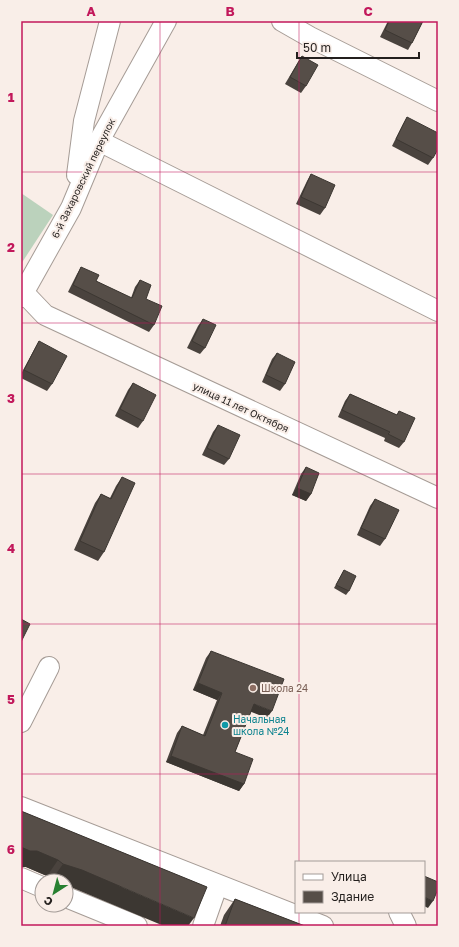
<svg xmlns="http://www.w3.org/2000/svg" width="459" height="947" viewBox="0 0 459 947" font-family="'Golos Text',sans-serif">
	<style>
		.park { fill: #bbd2bc }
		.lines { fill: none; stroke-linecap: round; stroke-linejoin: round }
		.minor-casing { stroke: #a69c96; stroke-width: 22 }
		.minor { stroke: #fff; stroke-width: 20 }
		.wall { fill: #4a433e }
		.shaded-wall { fill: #3c3732 }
		.building { fill: #564e48; stroke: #3c3732 }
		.grid { fill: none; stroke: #c2185b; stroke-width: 1; stroke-opacity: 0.55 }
		.education-dot { fill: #8d6e63; stroke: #f9eee8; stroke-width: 1.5 }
		.culture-dot { fill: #0f9aa8; stroke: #f9eee8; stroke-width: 1.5 }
		.labels { text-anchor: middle; stroke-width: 4; stroke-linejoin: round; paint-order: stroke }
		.street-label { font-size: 10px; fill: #231f1d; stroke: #f9eee8 }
		.education-label { font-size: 10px; fill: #785e54; stroke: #f9eee8; text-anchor: start }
		.culture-label { font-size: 10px; fill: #0d838f; stroke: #f9eee8; text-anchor: start }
		.neatline { fill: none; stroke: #c2185b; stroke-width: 1.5 }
		.grid-label { font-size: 13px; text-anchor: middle; font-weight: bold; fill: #c2185b }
	</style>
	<rect width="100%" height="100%" fill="#f9eee8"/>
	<path class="park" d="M 21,193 L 53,215 L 21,264 Z"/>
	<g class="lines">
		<g class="minor-casing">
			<g id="minor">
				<path d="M 282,21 L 310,37 L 438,101"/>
				<path d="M 99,141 L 438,311"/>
				<path d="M 77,175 L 84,121 L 110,21"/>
				<path d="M 24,293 L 45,315 L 438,498"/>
				<path d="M 21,297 L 71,208 L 99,141 L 166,21"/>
				<path d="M 21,722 L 49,667"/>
				<path d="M 21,807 L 323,926"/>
				<path d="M 21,878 L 42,887"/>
				<path d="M 66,897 L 137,926"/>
				<path d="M 399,912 L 406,926"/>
				<path d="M 203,926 L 217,886"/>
			</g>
		</g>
		<use href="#minor" class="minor"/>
	</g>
	<g class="wall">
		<path d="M 388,21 L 423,21 L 412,43 L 408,50 L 380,37 Z"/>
		<path d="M 302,56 L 306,86 L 301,93 L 285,84 L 298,62 Z"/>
		<path d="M 407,117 L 433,158 L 428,165 L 392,146 L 403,124 Z"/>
		<path d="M 311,174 L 325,208 L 320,215 L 296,204 L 307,181 Z"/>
		<path d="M 81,267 L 96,281 L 131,298 L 135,287 L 140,280 L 154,325 L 149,332 L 68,292 L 77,274 Z"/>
		<path d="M 203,319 L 205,348 L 200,354 L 187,348 L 198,326 Z"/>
		<path d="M 39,341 L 52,384 L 47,391 L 21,378 L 21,374 L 35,348 Z"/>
		<path d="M 277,353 L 285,384 L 280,391 L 262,382 L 272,359 Z"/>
		<path d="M 133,383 L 143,421 L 138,428 L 115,416 L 128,390 Z"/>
		<path d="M 350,394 L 397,415 L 399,411 L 404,442 L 399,448 L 384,441 L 385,438 L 338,417 L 345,401 Z"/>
		<path d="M 218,425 L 229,459 L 224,465 L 202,455 L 213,432 Z"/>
		<path d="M 306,467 L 311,494 L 306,501 L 292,495 L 301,474 Z"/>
		<path d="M 122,477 L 104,552 L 98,561 L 74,550 L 95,503 L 101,494 L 110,498 L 116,486 Z"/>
		<path d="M 375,499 L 385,539 L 380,546 L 357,535 L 370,506 Z"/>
		<path d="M 344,570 L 349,591 L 346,595 L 334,588 Z"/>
		<path d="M 211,651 L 267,718 L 251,711 L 235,752 L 244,784 L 239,791 L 166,762 L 177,733 L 182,726 L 203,735 L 217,700 L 193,690 L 206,658 Z"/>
		<path d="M 21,811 L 207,887 L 70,886 L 51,881 L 47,876 L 26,867 Z"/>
		<path d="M 235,899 L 305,926 L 220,926 L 224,915 Z"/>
	</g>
	<g class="shaded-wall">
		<path d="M 297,488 L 311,494 L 306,501 L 292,495 Z"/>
		<path d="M 198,683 L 222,693 L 217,700 L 193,690 Z"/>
		<path d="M 254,704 L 272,711 L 267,718 L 249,711 Z"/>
		<path d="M 171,756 L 244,784 L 239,791 L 166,762 Z"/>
		<path d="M 21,847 L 37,851 L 58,860 L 47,876 L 26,867 L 21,867 Z"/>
		<path d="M 63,864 L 82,870 L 194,918 L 188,926 L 164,926 L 66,885 L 66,881 L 51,881 Z"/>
		<path d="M 424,897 L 433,901 L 428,908 L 424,906 Z"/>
	</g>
	<g class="building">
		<path d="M 389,21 L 423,21 L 412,43 L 385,30 Z"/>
		<path d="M 302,56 L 318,65 L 306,86 L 290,77 Z"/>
		<path d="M 407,117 L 438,133 L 438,149 L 433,158 L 396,139 Z"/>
		<path d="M 311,174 L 335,185 L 325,208 L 301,197 Z"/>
		<path d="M 81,267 L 99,275 L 96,281 L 132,298 L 140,280 L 151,285 L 146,299 L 162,306 L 154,325 L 73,285 Z"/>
		<path d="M 203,319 L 216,325 L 205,348 L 192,341 Z"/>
		<path d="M 39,341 L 67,356 L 52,384 L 24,370 Z"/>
		<path d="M 277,353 L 295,362 L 285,384 L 266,375 Z"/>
		<path d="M 133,383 L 156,395 L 143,421 L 120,409 Z"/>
		<path d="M 350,394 L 397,415 L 399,411 L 415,418 L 404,442 L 388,434 L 390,432 L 342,410 Z"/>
		<path d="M 218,425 L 240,435 L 229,459 L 207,448 Z"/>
		<path d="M 306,467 L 319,473 L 311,494 L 297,488 Z"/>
		<path d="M 122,477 L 135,483 L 104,552 L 80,541 L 101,494 L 111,499 Z"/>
		<path d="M 375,499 L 399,510 L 385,539 L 361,528 Z"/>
		<path d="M 344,570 L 356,576 L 349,591 L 336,585 Z"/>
		<path d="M 21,619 L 30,624 L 21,642 Z"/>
		<path d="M 211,651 L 284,679 L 272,711 L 254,704 L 235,752 L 253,759 L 244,784 L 171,756 L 182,726 L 205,736 L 222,693 L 198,683 Z"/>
		<path d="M 21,811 L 207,887 L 194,918 L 82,870 L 63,864 L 58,860 L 37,851 L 30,851 L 21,847 Z"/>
		<path d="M 424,876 L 438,882 L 438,889 L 433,901 L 424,897 Z"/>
		<path d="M 235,899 L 305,926 L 225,926 Z"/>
	</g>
	<path class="grid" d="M 160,21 L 160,926M 299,21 L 299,862M 21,172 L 438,172M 21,323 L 438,323M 21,474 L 438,474M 21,624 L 438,624M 21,774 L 438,774M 299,912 L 299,926"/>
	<circle class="education-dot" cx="253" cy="688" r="4"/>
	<circle class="culture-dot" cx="225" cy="725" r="4"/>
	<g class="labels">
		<g class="street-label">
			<text transform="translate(83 178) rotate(-64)" y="4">6-й Захаровский переулок</text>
			<text transform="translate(241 407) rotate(25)" y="4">улица 11 лет Октября</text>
		</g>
		<g class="education-label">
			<text x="261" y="692">Школа 24</text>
		</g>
		<g class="culture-label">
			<text x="233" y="723">Начальная<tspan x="233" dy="12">школа №24</tspan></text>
		</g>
	</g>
	<rect width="459" height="947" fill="none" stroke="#f9eee8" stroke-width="44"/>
	<rect x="295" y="861" width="130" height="52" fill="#f9eee8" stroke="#a39b97"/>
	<rect x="303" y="874" width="20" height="6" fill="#ffffff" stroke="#a39b97"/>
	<text x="331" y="881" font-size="12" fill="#231f1d">Улица</text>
	<rect x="303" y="891" width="20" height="12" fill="#564e48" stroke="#a39b97"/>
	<text x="331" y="901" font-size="12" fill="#231f1d">Здание</text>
	<g transform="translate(54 893) rotate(216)"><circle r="19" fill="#f9eee8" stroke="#a39b97"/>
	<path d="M0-3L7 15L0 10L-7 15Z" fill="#288131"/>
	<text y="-6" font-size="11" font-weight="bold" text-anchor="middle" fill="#231f1d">С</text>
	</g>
	<path d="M297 52v6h122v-6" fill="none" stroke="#231f1d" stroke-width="2"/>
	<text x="303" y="52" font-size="12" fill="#231f1d" stroke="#f9eee8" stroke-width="3" paint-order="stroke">50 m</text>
	<rect x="22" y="22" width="415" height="903" class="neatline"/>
	<g class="grid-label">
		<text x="91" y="16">A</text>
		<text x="230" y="16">B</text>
		<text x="368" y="16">C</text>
		<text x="11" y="102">1</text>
		<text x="11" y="252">2</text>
		<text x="11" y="403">3</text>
		<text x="11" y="553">4</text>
		<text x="11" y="704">5</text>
		<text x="11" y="854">6</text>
	</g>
</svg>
